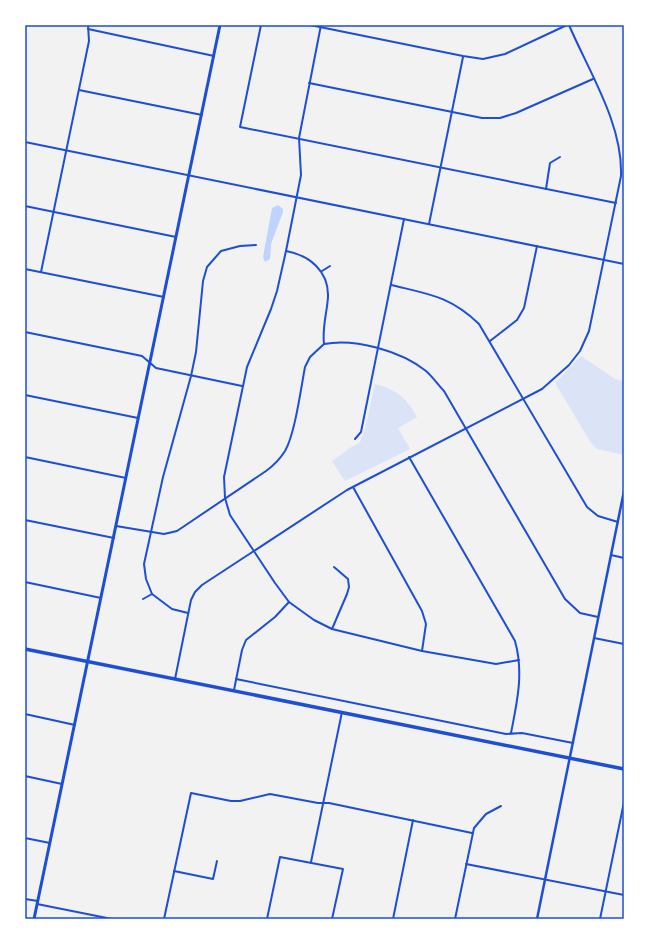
<svg xmlns="http://www.w3.org/2000/svg" width="649" height="944" viewBox="0 0 649 944" font-family="'Asap Condensed',sans-serif">
	<style>
		.green { fill: #dbe4f7 }
		.water { fill: #bfd3fe }
		.lines { fill: none; stroke-linecap: round; stroke-linejoin: round }
		.minor { stroke: #1d4ed8; stroke-width: 2 }
		.tertiary { stroke: #1d4ed8; stroke-width: 2.5 }
		.secondary { stroke: #1d4ed8; stroke-width: 3 }
		.primary { stroke: #1d4ed8; stroke-width: 3.5 }
		.neatline { fill: none; stroke: #1d4ed8; stroke-width: 1.5 }
	</style>
	<rect width="100%" height="100%" fill="#f2f2f2"/>
	<g class="green">
		<path d="M 581,356 L 615,379 L 624,381 L 624,455 L 597,449 L 591,443 L 555,383 Z"/>
		<path d="M 375,384 C 397,390 406,397 417,417 L 398,428 L 410,449 L 345,481 L 332,461 L 350,448 L 360,442 L 365,429 Z"/>
	</g>
	<path class="water" d="M 278,205 L 283,209 L 283,212 L 271,244 L 270,259 L 265,262 L 263,257 L 272,208 Z"/>
	<g class="lines">
		<g class="minor">
			<path d="M 261,25 L 240,127 L 616,203"/>
			<path d="M 310,25 L 463,56 L 483,59 L 505,54 L 567,25"/>
			<path d="M 321,25 L 299,138 L 301,175 L 286,251 L 277,291 L 271,309 L 247,367 L 224,477 L 225,498 L 230,515 L 275,583 L 289,602 L 314,620 L 332,629 L 422,651 L 496,664 L 519,660"/>
			<path d="M 88,29 L 214,56"/>
			<path d="M 309,83 L 482,118 L 500,118 L 516,113 L 593,79"/>
			<path d="M 79,90 L 202,115"/>
			<path d="M 25,142 L 624,264"/>
			<path d="M 546,189 L 550,163 L 560,157"/>
			<path d="M 25,206 L 176,237"/>
			<path d="M 429,224 L 463,57"/>
			<path d="M 25,269 L 164,297"/>
			<path d="M 322,271 L 330,266"/>
			<path d="M 41,272 L 89,41 L 88,25"/>
			<path d="M 391,285 C 428,294 450,296 479,324 L 587,507 L 598,516 L 618,522"/>
			<path d="M 25,332 L 142,356 L 156,368 L 242,386"/>
			<path d="M 490,341 L 517,320 L 524,308 L 537,246"/>
			<path d="M 324,344 C 355,338 401,351 426,371 C 432,376 438,385 444,391 L 565,599 L 580,613 L 598,617"/>
			<path d="M 25,395 L 138,418"/>
			<path d="M 355,439 L 361,432 L 404,219"/>
			<path d="M 25,457 L 126,478"/>
			<path d="M 409,457 L 515,641 C 524,673 517,702 511,733"/>
			<path d="M 353,487 L 422,611 L 426,624 L 422,651"/>
			<path d="M 25,520 L 114,538"/>
			<path d="M 116,526 L 164,534 L 177,531 L 266,471 C 273,466 280,459 285,451 C 295,434 301,388 305,367 L 310,357 L 324,344 C 322,327 327,313 328,297 C 329,271 309,255 286,251"/>
			<path d="M 611,555 L 624,558"/>
			<path d="M 25,582 L 101,598"/>
			<path d="M 143,599 L 152,594"/>
			<path d="M 188,613 L 172,609 L 152,594 L 146,579 L 144,564 L 163,477 L 191,376 L 196,352 L 203,281 L 207,267 L 221,251 L 240,246 L 256,245"/>
			<path d="M 332,629 L 347,594 L 349,587 L 348,579 L 334,567"/>
			<path d="M 594,638 L 624,644"/>
			<path d="M 175,679 L 191,600 L 195,592 L 202,585 L 347,490 L 542,389 L 569,365 L 580,351 L 589,331 L 621,176 C 623,124 589,72 569,25"/>
			<path d="M 236,679 L 506,734 L 522,733 L 573,743"/>
			<path d="M 234,690 L 242,650 L 246,640 L 275,617 L 289,602"/>
			<path d="M 25,714 L 75,725"/>
			<path d="M 25,776 L 62,784"/>
			<path d="M 25,838 L 50,843"/>
			<path d="M 311,862 L 342,712"/>
			<path d="M 466,864 L 624,895"/>
			<path d="M 174,871 L 213,879 L 217,861"/>
			<path d="M 25,899 L 38,901"/>
			<path d="M 37,904 L 112,919"/>
			<path d="M 164,919 L 191,793 L 231,801 L 240,801 L 270,794 L 318,803 L 329,803 L 472,833"/>
			<path d="M 267,919 L 280,857 L 343,869 L 332,919"/>
			<path d="M 393,919 L 413,820"/>
			<path d="M 455,919 L 474,828 L 486,814 L 501,806"/>
			<path d="M 600,919 L 624,802"/>
		</g>
		<path class="tertiary" d="M 537,919 L 624,491"/>
		<path class="secondary" d="M 34,919 L 220,25"/>
		<path class="primary" d="M 25,649 L 624,769"/>
	</g>
	<rect width="649" height="944" fill="none" stroke="#ffffff" stroke-width="52"/>
	<rect x="26" y="26" width="597" height="892" class="neatline"/>
</svg>
